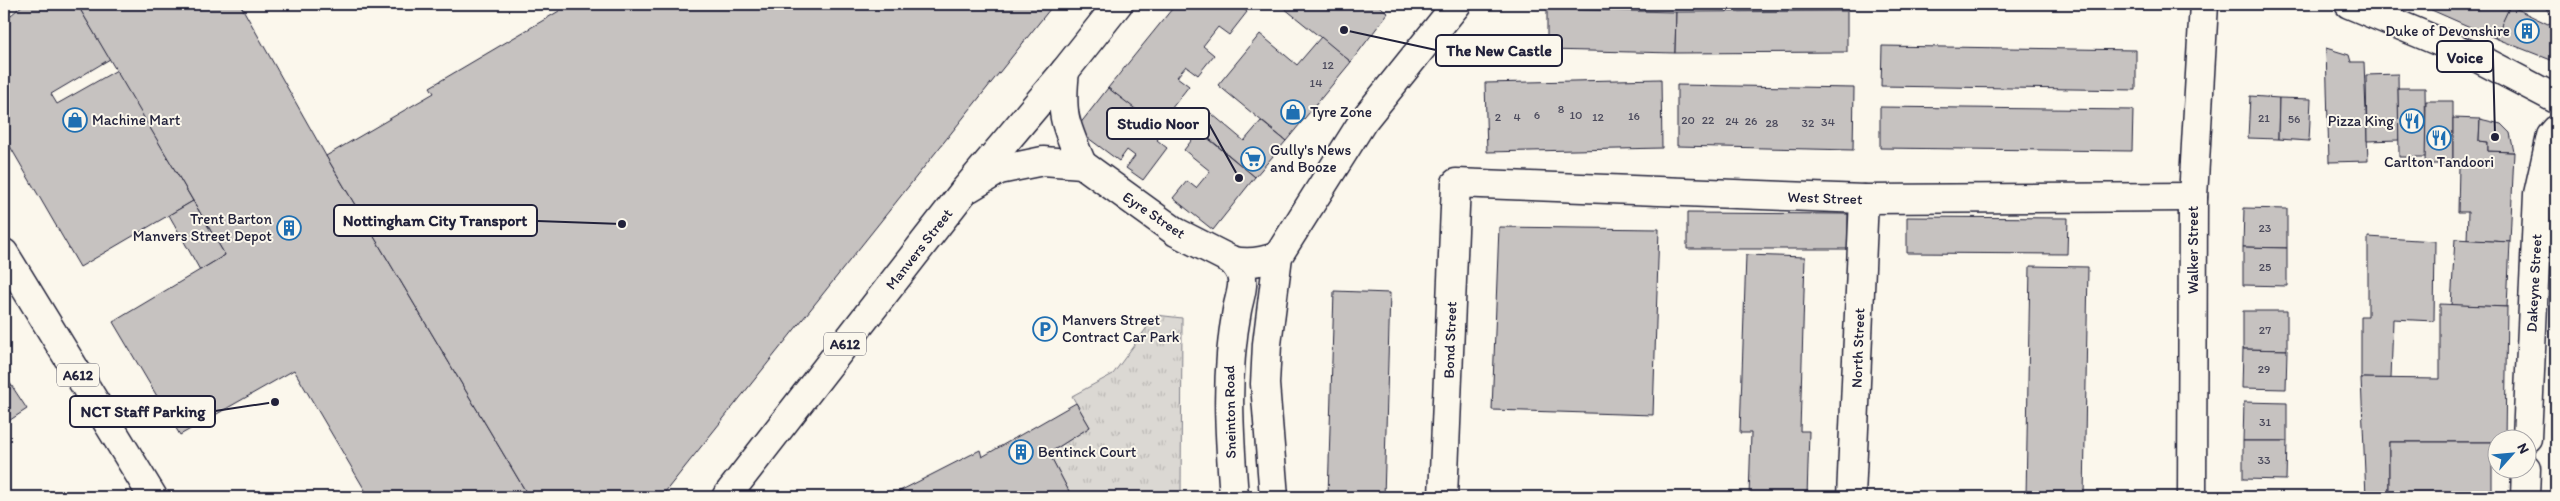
<svg xmlns="http://www.w3.org/2000/svg" width="2560" height="501" viewBox="0 0 2560 501" font-family="Itim,sans-serif">
	<style>
		.grass { fill: url(#grass-tufts); stroke: #7e7d87 }
		.building { fill: #c6c2c0; stroke: #22223b }
		.lines { fill: none; stroke-linecap: round; stroke-linejoin: round }
		.street-casing { stroke: #22223b; stroke-width: 31 }
		.secondary-casing { stroke: #22223b; stroke-width: 31 }
		.primary-casing { stroke: #22223b; stroke-width: 31 }
		.street { stroke: #fbf7ec; stroke-width: 28 }
		.secondary { stroke: #fbf7ec; stroke-width: 28 }
		.primary { stroke: #fbf7ec; stroke-width: 28 }
		.labels { text-anchor: middle; stroke-width: 4; stroke-linejoin: round; paint-order: stroke }
		.number-label { font-size: 12px; fill: #4b4a5c }
		.shield { fill: #fbf7ec; stroke: #636270; stroke-width: 1 }
		.shield-label { font-size: 14px; font-weight: bold; fill: #22223b }
		.poi-label { font-size: 15px; fill: #22223b; stroke: #fbf7ec; text-anchor: start }
		.street-label { font-size: 15px; fill: #22223b; stroke: #fbf7ec }
		.leader { fill: none; stroke: #22223b; stroke-width: 2 }
		.callout-dot { fill: #22223b; stroke: #fbf7ec; stroke-width: 2 }
		.callout { fill: #fbf7ec; stroke: #22223b; stroke-width: 2 }
		.callout-label { font-size: 16px; text-anchor: middle; font-weight: bold; fill: #22223b }
	</style>
	<defs>
		<pattern id="grass-tufts" width="24" height="20" patternUnits="userSpaceOnUse" patternTransform="scale(1.25)"><rect width="24" height="20" fill="#dbd8d3"/><path d="M3 7l-1-3M5 7V3M7 7l1-3M15 17l-1-3M17 17v-4M19 17l1-3" fill="none" stroke="#bcb9b6"/></pattern>
	</defs>
	<rect width="100%" height="100%" fill="#fbf7ec"/>
	<filter id="ink" filterUnits="userSpaceOnUse"><feTurbulence type="fractalNoise" baseFrequency=".02" numOctaves="2"/><feDisplacementMap in="SourceGraphic" scale="10" xChannelSelector="R" yChannelSelector="G"/><feConvolveMatrix kernelMatrix="1 2 1 2 8 2 1 2 1" color-interpolation-filters="sRGB"/></filter>
	<g filter="url(#ink)">
		<path class="grass" d="M 1156,315 L 1182,318 L 1181,497 L 1072,497 L 1049,453 L 1090,427 L 1072,396 L 1113,374 Z"/>
		<g class="building">
			<path d="M 24,4 L 77,4 L 110,59 L 51,94 L 57,104 L 117,70 L 193,201 L 80,267 L 4,136 L 4,21 Z"/>
			<path d="M 77,4 L 240,4 L 326,156 L 529,497 L 369,497 L 294,370 L 180,435 L 113,322 L 225,255 Z"/>
			<path d="M 566,4 L 1054,4 L 661,497 L 529,497 L 326,156 L 434,93 L 430,87 L 559,11 Z"/>
			<path d="M 1176,4 L 1238,4 L 1247,12 L 1229,35 L 1218,27 L 1203,46 L 1214,55 L 1198,75 L 1186,66 L 1177,77 L 1189,86 L 1157,127 L 1108,88 Z"/>
			<path d="M 1279,4 L 1377,4 L 1388,13 L 1351,62 Z"/>
			<path d="M 2418,4 L 2512,4 L 2495,38 Z"/>
			<path d="M 2544,4 L 2556,4 L 2556,62 L 2495,38 L 2510,6 L 2548,24 L 2553,21 Z"/>
			<path d="M 1547,9 L 1676,12 L 1675,53 L 1547,50 Z"/>
			<path d="M 1847,11 L 1847,52 L 1675,53 L 1676,12 Z"/>
			<path d="M 1260,34 L 1297,65 L 1321,37 L 1351,62 L 1286,141 L 1218,85 Z"/>
			<path d="M 1882,46 L 2136,50 L 2136,90 L 1881,86 Z"/>
			<path d="M 2326,48 L 2349,55 L 2351,62 L 2364,62 L 2368,161 L 2329,162 Z"/>
			<path d="M 2398,74 L 2399,140 L 2367,141 L 2366,75 Z"/>
			<path d="M 1661,79 L 1662,148 L 1487,152 L 1485,83 Z"/>
			<path d="M 1677,85 L 1854,88 L 1853,150 L 1677,146 Z"/>
			<path d="M 1108,88 L 1164,131 L 1157,140 L 1167,148 L 1143,180 L 1126,168 L 1135,156 L 1127,150 L 1119,161 L 1076,129 Z"/>
			<path d="M 2398,88 L 2425,88 L 2426,157 L 2399,157 Z"/>
			<path d="M 2250,96 L 2279,98 L 2278,139 L 2248,138 Z"/>
			<path d="M 2279,98 L 2311,99 L 2309,141 L 2278,139 Z"/>
			<path d="M 2426,101 L 2453,101 L 2453,164 L 2425,164 Z"/>
			<path d="M 1880,107 L 2133,110 L 2132,151 L 1880,148 Z"/>
			<path d="M 1206,109 L 1244,141 L 1261,121 L 1286,141 L 1255,177 L 1193,125 Z"/>
			<path d="M 2453,118 L 2480,119 L 2479,141 L 2488,142 L 2488,151 L 2514,152 L 2510,242 L 2467,240 L 2468,212 L 2458,212 L 2459,166 L 2453,164 Z"/>
			<path d="M 2480,119 L 2501,124 L 2510,133 L 2514,152 L 2488,151 L 2488,142 L 2479,141 Z"/>
			<path d="M 1199,131 L 1255,177 L 1213,230 L 1173,198 L 1187,181 L 1196,188 L 1210,171 L 1184,150 Z"/>
			<path d="M 193,201 L 225,255 L 200,270 L 169,215 Z"/>
			<path d="M 2244,208 L 2287,209 L 2287,248 L 2243,247 Z"/>
			<path d="M 1687,213 L 1848,214 L 1848,249 L 1687,249 Z"/>
			<path d="M 1907,217 L 2068,218 L 2067,254 L 1907,253 Z"/>
			<path d="M 1499,227 L 1659,229 L 1653,415 L 1492,410 Z"/>
			<path d="M 2368,237 L 2435,241 L 2434,321 L 2393,319 L 2391,379 L 2361,378 L 2361,316 L 2368,316 Z"/>
			<path d="M 2455,239 L 2510,242 L 2507,307 L 2451,305 Z"/>
			<path d="M 2243,247 L 2287,248 L 2287,286 L 2243,285 Z"/>
			<path d="M 1746,255 L 1805,257 L 1800,431 L 1809,431 L 1807,497 L 1749,497 L 1751,433 L 1740,433 Z"/>
			<path d="M 2030,266 L 2088,267 L 2084,497 L 2026,497 Z"/>
			<path d="M 1334,291 L 1390,293 L 1384,497 L 1328,497 Z"/>
			<path d="M 2440,304 L 2507,307 L 2505,438 L 2498,438 L 2498,442 L 2389,442 L 2389,497 L 2366,497 L 2361,378 L 2440,379 Z"/>
			<path d="M 2243,311 L 2287,311 L 2287,350 L 2243,349 Z"/>
			<path d="M 2243,349 L 2287,350 L 2286,389 L 2242,388 Z"/>
			<path d="M 4,374 L 27,409 L 4,424 Z"/>
			<path d="M 2244,402 L 2287,403 L 2287,441 L 2243,441 Z"/>
			<path d="M 1076,403 L 1090,427 L 1049,453 L 1072,497 L 888,497 L 980,450 L 982,457 Z"/>
			<path d="M 2243,441 L 2287,441 L 2286,480 L 2243,479 Z"/>
			<rect x="2389" y="442" width="103" height="55"/>
			<path d="M 2241,493 L 2285,494 L 2285,497 L 2241,497 Z"/>
		</g>
		<g class="lines">
			<g class="street-casing">
				<g id="street">
					<path d="M 2527,438 L 2538,194 L 2551,136 L 2556,130"/>
					<path d="M 1443,497 L 1456,183 L 1864,199 L 2193,197"/>
					<path d="M 1851,497 L 1864,199"/>
					<path d="M 2192,497 L 2193,197 L 2204,4"/>
					<path d="M 2525,497 L 2526,468"/>
				</g>
			</g>
			<g class="secondary-casing">
				<g id="secondary">
					<path d="M 2349,4 L 2476,57 L 2556,99"/>
					<path d="M 1065,71 C 1060,115 1065,124 1082,164"/>
					<path d="M 969,188 L 999,170 L 1043,161 L 1082,164 L 1176,232 L 1231,260 C 1247,265 1262,262 1278,256"/>
					<path d="M 1231,260 C 1249,278 1241,289 1237,310 C 1225,374 1229,432 1234,497"/>
					<path d="M 1274,497 L 1265,384 L 1267,344 L 1278,256 L 1363,121 L 1457,4"/>
				</g>
			</g>
			<g class="primary-casing">
				<g id="primary">
					<path d="M 4,253 L 153,497"/>
					<path d="M 726,497 L 964,191 L 1065,71 L 1118,4"/>
				</g>
			</g>
			<use href="#street" class="street"/>
			<use href="#secondary" class="secondary"/>
			<use href="#primary" class="primary"/>
		</g>
	</g>
	<defs>
		<g id="building-ring" transform="scale(1.25)"><circle r="9.5" fill="#fbf7ec" stroke="#1f6fb2" stroke-width="1.5"/><path d="M-4-6H4V6H1V3H-1V6H-4ZM-2.5-4.3h1.7v1.8h-1.7ZM.8-4.3h1.7v1.8H.8ZM-2.5-1h1.7V.8h-1.7ZM.8-1h1.7V.8H.8Z" fill="#1f6fb2"/></g>
		<g id="shop-ring" transform="scale(1.25)"><circle r="9.5" fill="#fbf7ec" stroke="#1f6fb2" stroke-width="1.5"/><path d="M-5-2.5h2.3a2.7 3.5 0 0 1 5.4 0H5L5.5 6h-11ZM-1.5-2.5h3a1.5 2.3 0 0 0-3 0Z" fill="#1f6fb2"/></g>
		<g id="restaurant-ring" transform="scale(1.25)"><circle r="9.5" fill="#fbf7ec" stroke="#1f6fb2" stroke-width="1.5"/><path d="M-5-6h1v4h1v-4h1v4h1v-4h1v5L-1.5 .5V6h-2V.5L-5-1ZM5-6V6H3V1.5H1.5Q1.5-4 5-6Z" fill="#1f6fb2"/></g>
		<g id="supermarket-ring" transform="scale(1.25)"><circle r="9.5" fill="#fbf7ec" stroke="#1f6fb2" stroke-width="1.5"/><path d="M-6-5.5h2.5l.6 2H6L4.5 2H-2.5L-4.4-4H-6ZM-1.5 3.2a1.3 1.3 0 1 0 .1 0ZM3 3.2a1.3 1.3 0 1 0 .1 0Z" fill="#1f6fb2"/></g>
		<g id="parking-ring" transform="scale(1.25)"><circle r="9.5" fill="#fbf7ec" stroke="#1f6fb2" stroke-width="1.5"/><path d="M-3.5-5.5H1a3.5 3.5 0 0 1 0 7H-1V5.5H-3.5ZM-1-3.4V-.6H.8a1.4 1.4 0 0 0 0-2.8Z" fill="#1f6fb2"/></g>
	</defs>
	<g fill-rule="evenodd">
		<use href="#building-ring" x="2527" y="31"/>
		<use href="#shop-ring" x="1293" y="112"/>
		<use href="#shop-ring" x="75" y="120"/>
		<use href="#restaurant-ring" x="2412" y="121"/>
		<use href="#restaurant-ring" x="2439" y="138"/>
		<use href="#supermarket-ring" x="1253" y="159"/>
		<use href="#building-ring" x="289" y="228"/>
		<use href="#parking-ring" x="1045" y="329"/>
		<use href="#building-ring" x="1021" y="452"/>
	</g>
	<g class="labels">
		<g class="number-label">
			<text x="1328" y="69">12</text>
			<text x="1316" y="87">14</text>
			<text x="1561" y="113">8</text>
			<text x="1537" y="119">6</text>
			<text x="1576" y="119">10</text>
			<text x="1634" y="120">16</text>
			<text x="1498" y="121">2</text>
			<text x="1517" y="121">4</text>
			<text x="1598" y="121">12</text>
			<text x="2264" y="122">21</text>
			<text x="2294" y="123">56</text>
			<text x="1688" y="124">20</text>
			<text x="1708" y="124">22</text>
			<text x="1732" y="125">24</text>
			<text x="1751" y="125">26</text>
			<text x="1828" y="126">34</text>
			<text x="1772" y="127">28</text>
			<text x="1808" y="127">32</text>
			<text x="2265" y="232">23</text>
			<text x="2265" y="271">25</text>
			<text x="2265" y="334">27</text>
			<text x="2264" y="373">29</text>
			<text x="2265" y="426">31</text>
			<text x="2264" y="464">33</text>
		</g>
		<g class="shield">
			<rect x="824" y="332.5" width="42" height="23" rx="4"/>
			<rect x="57" y="363.5" width="42" height="23" rx="4"/>
		</g>
		<g class="shield-label">
			<text x="845" y="349">A612</text>
			<text x="78" y="380">A612</text>
		</g>
		<g class="poi-label">
			<text x="2510" y="36" text-anchor="end">Duke of Devonshire</text>
			<text x="1310" y="117">Tyre Zone</text>
			<text x="92" y="125">Machine Mart</text>
			<text x="2394" y="126" text-anchor="end">Pizza King</text>
			<text x="1270" y="155">Gully's News<tspan x="1270" dy="17">and Booze</tspan></text>
			<text x="2439" y="167" text-anchor="middle">Carlton Tandoori</text>
			<text x="272" y="224" text-anchor="end">Trent Barton<tspan x="272" dy="17">Manvers Street Depot</tspan></text>
			<text x="1062" y="325">Manvers Street<tspan x="1062" dy="17">Contract Car Park</tspan></text>
			<text x="1038" y="457">Bentinck Court</text>
		</g>
		<g class="street-label">
			<text transform="translate(1825 198) rotate(2)" y="5">West Street</text>
			<text transform="translate(1154 215) rotate(34)" y="5">Eyre Street</text>
			<text transform="translate(919 249) rotate(-52)" y="5">Manvers Street</text>
			<text transform="translate(2193 250) rotate(-90)" y="5">Walker Street</text>
			<text transform="translate(2534 283) rotate(-87)" y="5">Dakeyne Street</text>
			<text transform="translate(1450 340) rotate(-88)" y="5">Bond Street</text>
			<text transform="translate(1858 348) rotate(-88)" y="5">North Street</text>
			<text transform="translate(1230 412) rotate(-91)" y="5">Sneinton Road</text>
		</g>
	</g>
	<path class="leader" d="M1344 30L1436 50M2495 137L2493 57M1239 178L1209 124M622 224L537 221M275 402L215 411"/>
	<g class="callout-dot">
		<circle cx="1344" cy="30" r="5"/>
		<circle cx="2495" cy="137" r="5"/>
		<circle cx="1239" cy="178" r="5"/>
		<circle cx="622" cy="224" r="5"/>
		<circle cx="275" cy="402" r="5"/>
	</g>
	<g class="callout">
		<rect x="1436" y="35" width="126" height="31" rx="5"/>
		<rect x="2437" y="41" width="56" height="31" rx="5"/>
		<rect x="1107" y="108" width="102" height="31" rx="5"/>
		<rect x="334" y="205" width="203" height="31" rx="5"/>
		<rect x="70" y="396" width="145" height="31" rx="5"/>
	</g>
	<g class="callout-label">
		<text x="1499" y="56">The New Castle</text>
		<text x="2465" y="63">Voice</text>
		<text x="1158" y="129">Studio Noor</text>
		<text x="435" y="226">Nottingham City Transport</text>
		<text x="143" y="417">NCT Staff Parking</text>
	</g>
	<rect width="2560" height="501" fill="none" stroke="#fbf7ec" stroke-width="20"/>
	<rect x="10" y="10" width="2540" height="481" fill="none" stroke="#22223b" stroke-width="2" filter="url(#ink)"/>
	<g transform="translate(2512 454) rotate(63)"><circle r="24" fill="#fbf7ec" stroke="#a4a2a5"/>
	<path d="M0-4L9 19L0 12L-9 19Z" fill="#1f6fb2"/>
	<text y="-8" font-size="14" font-weight="bold" text-anchor="middle" fill="#22223b">N</text>
	</g>
</svg>
